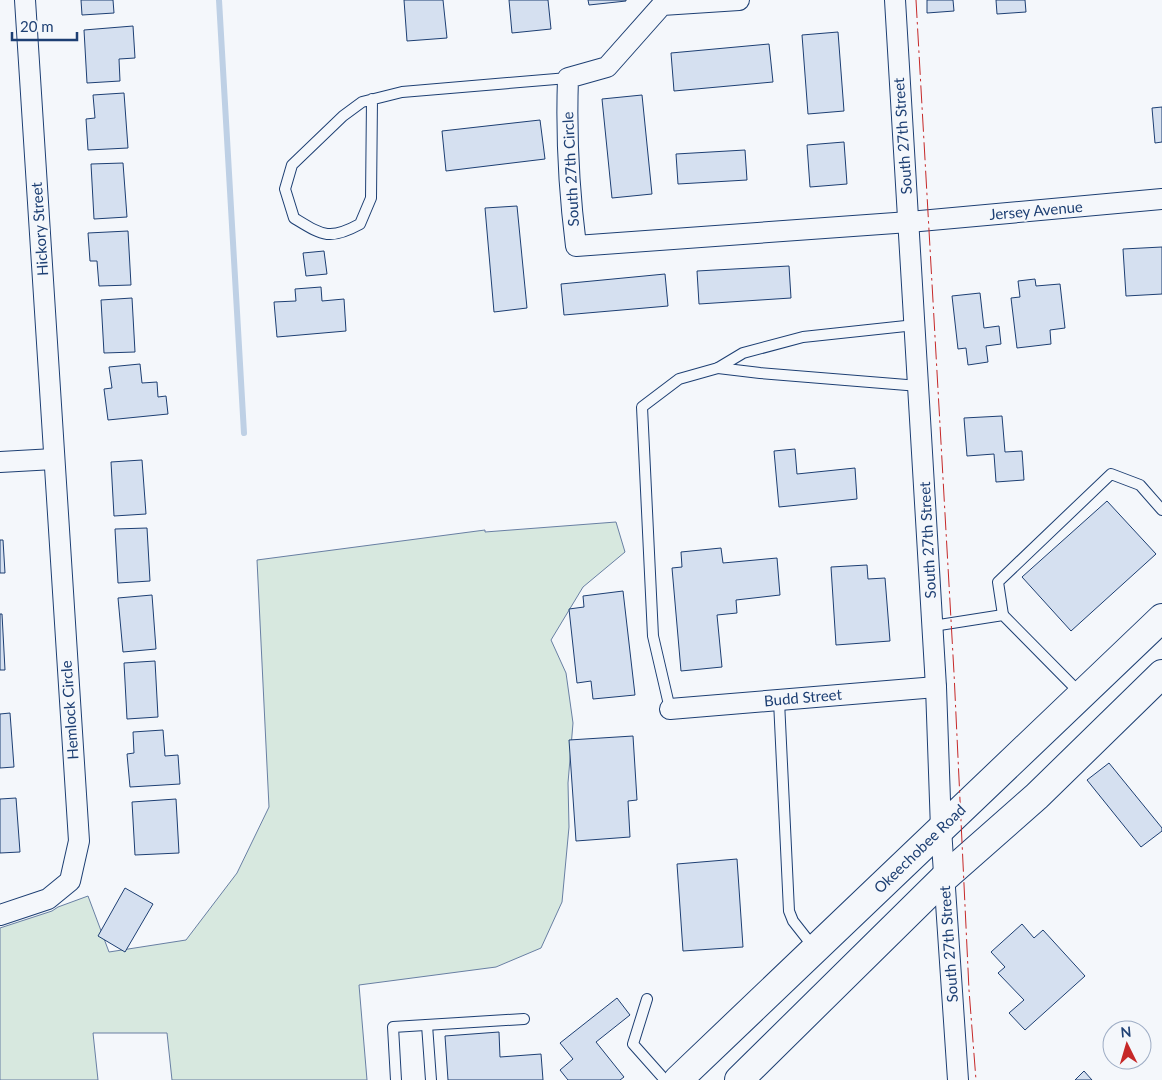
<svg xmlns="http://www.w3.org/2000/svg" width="1162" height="1080" viewBox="0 0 1162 1080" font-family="Lato,sans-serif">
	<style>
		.green { fill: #d7e8df; stroke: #687fa3 }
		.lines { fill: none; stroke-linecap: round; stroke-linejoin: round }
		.stream { stroke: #bed0e5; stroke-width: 6 }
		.building { fill: #d5e0f0; stroke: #1d3f73 }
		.service-casing { stroke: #1d3f73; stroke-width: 12 }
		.minor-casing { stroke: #1d3f73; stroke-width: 22 }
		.secondary-casing { stroke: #1d3f73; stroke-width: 30 }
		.service { stroke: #f4f7fb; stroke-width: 10 }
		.minor { stroke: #f4f7fb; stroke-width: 20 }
		.secondary { stroke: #f4f7fb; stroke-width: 28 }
		.power { stroke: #c62828; stroke-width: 1; stroke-dasharray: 18 4 2.5 4; stroke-linecap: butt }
		.labels { text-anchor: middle; stroke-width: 4; stroke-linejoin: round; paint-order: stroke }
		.street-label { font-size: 15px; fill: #1d3f73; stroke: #f4f7fb }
	</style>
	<rect width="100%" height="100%" fill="#f4f7fb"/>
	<path class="green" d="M 616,522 L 625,552 L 583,587 L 551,640 L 566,673 L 573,723 L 568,783 L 569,827 L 562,902 L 541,948 L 496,967 L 359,985 L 367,1080 L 172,1080 L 167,1033 L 93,1033 L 98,1080 L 0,1080 L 0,928 L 52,911 L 58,907 L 88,896 L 109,952 L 186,940 L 237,873 L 269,807 L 257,560 L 485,530 L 485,532 Z"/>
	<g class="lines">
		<path class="stream" d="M 219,0 L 244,433"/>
	</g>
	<g class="building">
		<path d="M 81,0 L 113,0 L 114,13 L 82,15 Z"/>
		<path d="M 404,0 L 443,0 L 447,38 L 407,41 Z"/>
		<path d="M 509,0 L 548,0 L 551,29 L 512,33 Z"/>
		<path d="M 588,0 L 626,0 L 626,1 L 589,5 Z"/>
		<path d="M 927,0 L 953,0 L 954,11 L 927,13 Z"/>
		<path d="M 996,0 L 1025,0 L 1026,12 L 997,14 Z"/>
		<path d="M 133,26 L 135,58 L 119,59 L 120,81 L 87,83 L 84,30 Z"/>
		<path d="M 838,32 L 844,111 L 808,114 L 802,35 Z"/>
		<path d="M 769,44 L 773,82 L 674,91 L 671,53 Z"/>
		<path d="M 124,93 L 128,148 L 88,150 L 86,119 L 95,118 L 93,95 Z"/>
		<path d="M 642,95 L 652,194 L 612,198 L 602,99 Z"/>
		<path d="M 1162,107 L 1162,142 L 1155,143 L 1152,108 Z"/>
		<path d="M 540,120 L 545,159 L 446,171 L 442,131 Z"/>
		<path d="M 844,142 L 847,184 L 810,187 L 807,145 Z"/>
		<path d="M 745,150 L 747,180 L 678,184 L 676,154 Z"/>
		<path d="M 123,163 L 127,217 L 94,219 L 91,164 Z"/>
		<path d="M 517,206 L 527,308 L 494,312 L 485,208 Z"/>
		<path d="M 128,231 L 131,285 L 99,286 L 97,261 L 90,261 L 88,233 Z"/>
		<path d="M 1162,247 L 1162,294 L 1126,296 L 1123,249 Z"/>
		<path d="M 324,251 L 327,274 L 306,276 L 303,253 Z"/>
		<path d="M 789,266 L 791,298 L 699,304 L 697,271 Z"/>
		<path d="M 665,274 L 668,306 L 564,315 L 561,284 Z"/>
		<path d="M 1035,279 L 1036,286 L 1060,284 L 1065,328 L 1050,330 L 1051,344 L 1017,348 L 1011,298 L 1020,297 L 1018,281 Z"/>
		<path d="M 321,287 L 322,301 L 344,299 L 346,331 L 277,337 L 274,302 L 296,301 L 295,289 Z"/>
		<path d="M 980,293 L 984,328 L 999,326 L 1001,344 L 986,346 L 988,362 L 968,365 L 966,348 L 958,349 L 952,296 Z"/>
		<path d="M 132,298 L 135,352 L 104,353 L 101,300 Z"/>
		<path d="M 140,364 L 142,383 L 157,382 L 158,397 L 166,396 L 168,414 L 108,420 L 104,389 L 112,388 L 109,367 Z"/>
		<path d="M 1002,416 L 1005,452 L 1022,451 L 1024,480 L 996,482 L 994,454 L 967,456 L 964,418 Z"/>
		<path d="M 795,449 L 797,474 L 855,468 L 857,499 L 779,507 L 774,451 Z"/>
		<path d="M 142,460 L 146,514 L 114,516 L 111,462 Z"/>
		<path d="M 1107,501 L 1156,554 L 1071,631 L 1022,577 Z"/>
		<path d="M 147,528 L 150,581 L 118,583 L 115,529 Z"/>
		<path d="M 0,540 L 3,540 L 5,573 L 0,573 Z"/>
		<path d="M 721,548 L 723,563 L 777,558 L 780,595 L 736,600 L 737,613 L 717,615 L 722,667 L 681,671 L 672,568 L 682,567 L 681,552 Z"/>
		<path d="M 867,565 L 868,579 L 885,578 L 890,641 L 836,645 L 831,567 Z"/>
		<path d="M 623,591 L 635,695 L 593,699 L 591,681 L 577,683 L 569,609 L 584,607 L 583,596 Z"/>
		<path d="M 152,595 L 156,649 L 123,652 L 118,598 Z"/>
		<path d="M 0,614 L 2,614 L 5,670 L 0,670 Z"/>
		<path d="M 155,661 L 158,717 L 127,719 L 124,663 Z"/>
		<path d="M 10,713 L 14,767 L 0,768 L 0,714 Z"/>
		<path d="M 163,730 L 165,756 L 178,755 L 180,784 L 130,787 L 127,754 L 134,753 L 133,732 Z"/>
		<path d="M 633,736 L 637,800 L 628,801 L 630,837 L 576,841 L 569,740 Z"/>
		<path d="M 1109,763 L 1162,828 L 1162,831 L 1141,847 L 1087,780 Z"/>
		<path d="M 16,798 L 20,852 L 0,853 L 0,799 Z"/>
		<path d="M 176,799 L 179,853 L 135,855 L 132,802 Z"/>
		<path d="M 737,859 L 743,947 L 683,951 L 677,864 Z"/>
		<path d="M 125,888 L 153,904 L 125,952 L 98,936 Z"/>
		<path d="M 1022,924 L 1034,938 L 1043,930 L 1085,976 L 1025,1030 L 1009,1013 L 1024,1000 L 998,973 L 1005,967 L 991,952 Z"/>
		<path d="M 617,998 L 630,1015 L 596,1042 L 624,1077 L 620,1080 L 568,1080 L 560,1070 L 573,1059 L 560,1043 Z"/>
		<path d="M 499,1032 L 500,1057 L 541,1054 L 543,1080 L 448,1080 L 445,1036 Z"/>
		<path d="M 1084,1071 L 1092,1080 L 1075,1080 Z"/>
	</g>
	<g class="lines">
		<g class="service-casing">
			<g id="service">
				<path d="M 372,99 L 371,198 L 360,224 C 329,241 322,235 294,218 L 285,189 L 292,165 L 343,116 L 362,102 L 402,92 L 568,78"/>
				<path d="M 718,368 L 760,373 L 919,386"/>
				<path d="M 1003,615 L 998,582 L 1111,474 L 1140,485 L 1162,510"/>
				<path d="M 933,626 L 1003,615 L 1081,694"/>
				<path d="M 779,701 L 789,911 L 793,921 L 815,949"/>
				<path d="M 670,709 L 653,636 L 642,407 L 679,379 L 718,368 L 743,353 L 803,337 L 915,325"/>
				<path d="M 647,999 L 633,1044 L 665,1080"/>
				<path d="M 427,1025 L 431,1080"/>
				<path d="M 396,1080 L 393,1027 L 524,1019"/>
			</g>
		</g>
		<g class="minor-casing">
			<g id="minor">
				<path d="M 739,0 L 662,5 L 607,67 L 568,78 C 566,134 569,191 576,246 L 909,222 L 1162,199"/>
				<path d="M 895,0 L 936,687 L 941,829 L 958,1080"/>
				<path d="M 0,462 L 54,459"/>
				<path d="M 670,709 L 936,687"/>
				<path d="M 0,915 L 48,899 L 70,881 L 79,841 L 25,0"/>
			</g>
		</g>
		<g class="secondary-casing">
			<g id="secondary">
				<path d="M 678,1080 L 1162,618"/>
				<path d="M 739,1080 L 944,878 L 1037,796 L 1162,674"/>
			</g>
		</g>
		<use href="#service" class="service"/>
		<use href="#minor" class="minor"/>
		<use href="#secondary" class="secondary"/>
		<path class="power" d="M 916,0 L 954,673 L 969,990 L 976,1080"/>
	</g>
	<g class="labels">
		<g class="street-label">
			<text transform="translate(903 136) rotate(-94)" y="5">South 27th Street</text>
			<text transform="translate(571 169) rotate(-93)" y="5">South 27th Circle</text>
			<text transform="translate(1036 211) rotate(-5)" y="5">Jersey Avenue</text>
			<text transform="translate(40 229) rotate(-94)" y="5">Hickory Street</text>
			<text transform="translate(928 540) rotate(-93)" y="5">South 27th Street</text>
			<text transform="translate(803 698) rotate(-5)" y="5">Budd Street</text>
			<text transform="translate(70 710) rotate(-94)" y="5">Hemlock Circle</text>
			<text transform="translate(920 849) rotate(-44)" y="5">Okeechobee Road</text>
			<text transform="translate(949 944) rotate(-94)" y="5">South 27th Street</text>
		</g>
	</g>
	<g transform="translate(1127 1045) rotate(355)"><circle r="24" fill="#f4f7fb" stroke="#9eadc5"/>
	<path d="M0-4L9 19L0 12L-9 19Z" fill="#c62828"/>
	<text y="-8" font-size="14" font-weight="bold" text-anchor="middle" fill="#1d3f73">N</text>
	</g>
	<path d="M12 32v8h65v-8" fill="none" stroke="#1d3f73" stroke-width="2.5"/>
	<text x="20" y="32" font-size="15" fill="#1d3f73" stroke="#f4f7fb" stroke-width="4" paint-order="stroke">20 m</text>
</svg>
